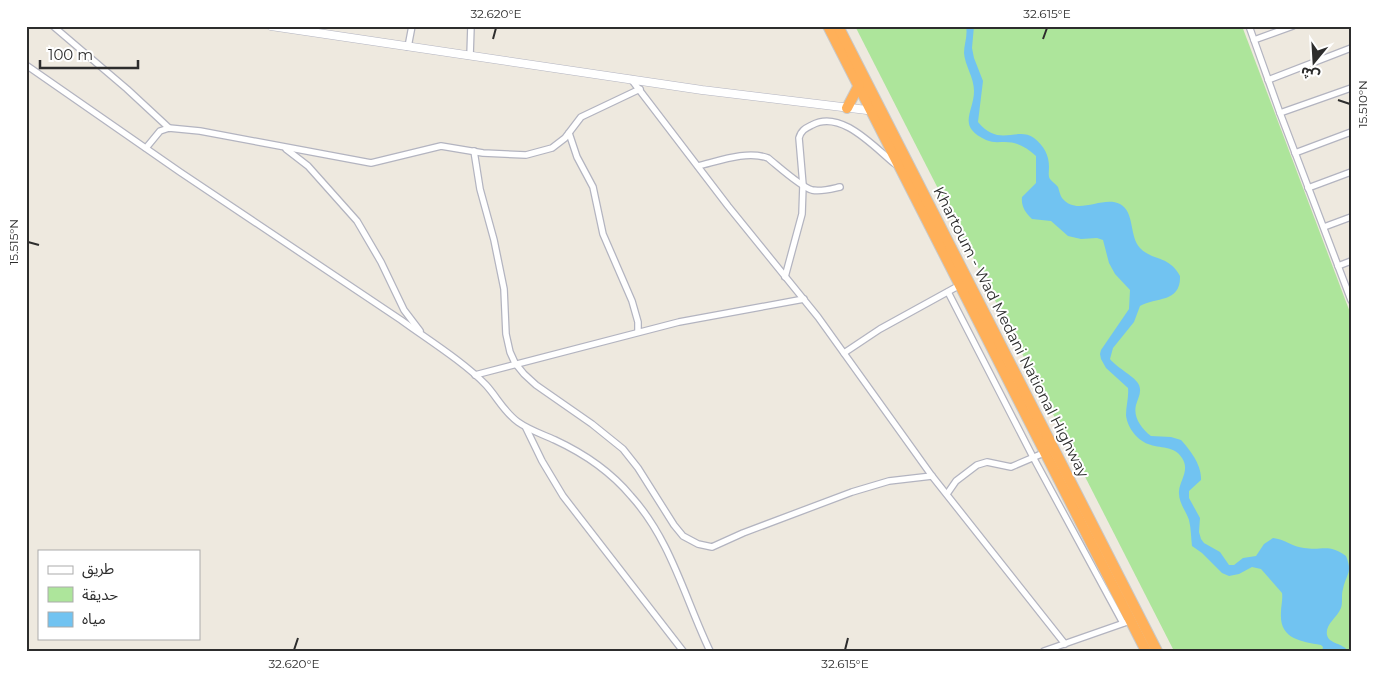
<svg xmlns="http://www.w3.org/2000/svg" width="1377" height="677" viewBox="0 0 1377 677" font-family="Montserrat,'Noto Sans Arabic',sans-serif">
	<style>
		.green { fill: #ade59b }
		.water { fill: #71c3f1 }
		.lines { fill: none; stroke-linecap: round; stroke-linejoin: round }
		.street-casing { stroke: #b3b4c0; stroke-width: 8 }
		.secondary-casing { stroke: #b3b4c0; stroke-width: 9 }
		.highway-casing { stroke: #c8c8c8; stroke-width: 12 }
		.street { stroke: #fff; stroke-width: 5.5 }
		.secondary { stroke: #fff; stroke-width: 8 }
		.highway { stroke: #ffb059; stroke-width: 10 }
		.ticks { fill: none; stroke: #2d2d2d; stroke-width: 2 }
		.labels { text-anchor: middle; stroke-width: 4; stroke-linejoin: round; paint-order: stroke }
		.street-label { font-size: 15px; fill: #2d2d2d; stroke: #fff }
		.neatline { fill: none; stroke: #2d2d2d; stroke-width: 2 }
		.ticks-label { font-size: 12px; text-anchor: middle; fill: #2d2d2d }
	</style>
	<rect width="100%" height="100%" fill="#eee9df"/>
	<path class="green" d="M 855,26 L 1242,26 L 1351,315 L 1351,651 L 1174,651 Z"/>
	<path class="water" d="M 966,26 L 974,26 L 972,48 L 974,58 L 983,81 L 978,122 C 999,148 1017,126 1034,138 C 1044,146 1049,155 1049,167 C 1049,171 1048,176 1050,179 C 1052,182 1056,184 1058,187 C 1059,190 1060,195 1062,198 C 1077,217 1102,195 1120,204 C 1135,212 1129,236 1140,248 C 1152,261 1169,255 1180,276 C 1181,303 1156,297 1140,306 L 1134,322 L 1113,348 L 1110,359 C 1117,368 1136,377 1139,385 C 1142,392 1138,398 1136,405 C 1133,417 1141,428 1151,436 L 1171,437 L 1181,440 C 1190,450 1202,465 1201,480 L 1189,491 L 1189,498 L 1200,518 L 1199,532 L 1201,539 L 1204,543 L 1220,552 L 1229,565 L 1234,565 L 1243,558 L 1256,556 L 1264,544 L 1273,538 C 1284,539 1293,547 1304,548 C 1323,551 1328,543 1346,556 C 1353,573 1346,574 1343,589 C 1341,595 1343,602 1341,608 C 1337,618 1325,624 1327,635 C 1329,644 1343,643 1348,651 L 1322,651 L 1323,647 L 1321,645 C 1300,641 1279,639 1281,612 C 1281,606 1283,599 1282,593 L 1261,569 L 1252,567 L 1239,574 L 1229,576 L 1222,573 L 1202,553 L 1192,546 C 1191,538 1191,528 1189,520 C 1186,511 1178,502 1179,491 C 1180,480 1190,470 1182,458 C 1174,445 1160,449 1148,444 C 1137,440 1127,427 1126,415 C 1126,406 1129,397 1128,388 L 1106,368 L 1101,359 L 1100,354 L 1101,350 L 1129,309 L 1130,290 L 1115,274 L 1109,263 L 1103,240 L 1097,238 L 1081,239 L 1068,236 L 1051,221 L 1032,219 C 1025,212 1021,206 1022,197 L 1036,183 L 1036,156 C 1027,148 1018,142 1005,142 C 998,142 993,143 986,140 C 956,126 974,112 974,91 C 974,77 965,66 964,53 C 964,44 968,36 966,26 Z"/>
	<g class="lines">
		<g class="street-casing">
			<g id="street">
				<path d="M 53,26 L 127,89 L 169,128"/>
				<path d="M 1249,26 L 1280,113 L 1351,300"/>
				<path d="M 1254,40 L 1293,26"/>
				<path d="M 408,47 L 412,26"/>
				<path d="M 470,56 L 471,26"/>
				<path d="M 26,65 L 180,172 L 401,320 C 427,339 464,362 486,385 C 497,397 504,412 518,422 C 529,430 542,434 555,440 C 583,453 611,472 631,496 C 671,540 685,599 710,651"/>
				<path d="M 631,79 L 728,206 L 818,317 L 932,476 L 1065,644"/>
				<path d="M 1268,80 L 1351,48"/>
				<path d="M 1280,113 L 1351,88"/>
				<path d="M 569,133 L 577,157 L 593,187 L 603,234 L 632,301 L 638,322 L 638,331"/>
				<path d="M 146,148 L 160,131 L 169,128 L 200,131 L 371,163 L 441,146 L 483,153 L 526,155 L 552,148 L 565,138 L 581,117 L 640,89"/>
				<path d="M 286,149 L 308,166 L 357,221 L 381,262 L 404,310 L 420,331"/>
				<path d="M 474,151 L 480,189 L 494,240 L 504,289 L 506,334 L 510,352 L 515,363 L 524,374 L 536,385 L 592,424 L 623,449 L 638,468 L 674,525 L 683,536 L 698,544 L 712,547 L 743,533 L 852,492 L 889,481 L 932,476"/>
				<path d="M 1295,153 L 1351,132"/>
				<path d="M 698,166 C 719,161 747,150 768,158 C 778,166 801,187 812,190 C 821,192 831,189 840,187"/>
				<path d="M 1308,188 L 1351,172"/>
				<path d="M 1324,227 L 1351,217"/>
				<path d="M 1338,266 L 1351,261"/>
				<path d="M 785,277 L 802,214 L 803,185 L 799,138 C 801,130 806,128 812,125 C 841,109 874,147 895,164"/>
				<path d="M 948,292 L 1033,457 L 1123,623"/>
				<path d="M 844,353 L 880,329 L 960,285"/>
				<path d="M 475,375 L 679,322 L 804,299"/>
				<path d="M 526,428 L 542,461 L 563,496 L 683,651"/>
				<path d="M 947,494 L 956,481 L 977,465 L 987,462 L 1011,467 L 1046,452"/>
				<path d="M 1044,651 L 1127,622"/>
			</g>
		</g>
		<g class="secondary-casing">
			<path id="secondary" d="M 271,26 L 702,90 L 875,111"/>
		</g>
		<g class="highway-casing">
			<g id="highway">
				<path d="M 828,26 L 1146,651"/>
				<path d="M 838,26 L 1157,651"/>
				<path d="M 847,108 L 859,85"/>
			</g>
		</g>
		<use href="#street" class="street"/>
		<use href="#secondary" class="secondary"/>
		<use href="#highway" class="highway"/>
	</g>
	<path class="ticks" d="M 493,39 L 496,28M 1043,39 L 1047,28M 1338,100 L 1350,104M 28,242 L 39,245M 294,650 L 298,638M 845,650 L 848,638"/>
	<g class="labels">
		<g class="street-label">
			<text transform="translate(1011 332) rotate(63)" y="5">Khartoum - Wad Medani National Highway</text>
		</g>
	</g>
	<rect width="1377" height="677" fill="none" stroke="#ffffff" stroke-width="55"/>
	<rect x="38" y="550" width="162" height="90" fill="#ffffff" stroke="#ababab"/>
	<rect x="48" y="566" width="25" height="8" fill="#ffffff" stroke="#ababab"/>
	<text x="82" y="574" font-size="15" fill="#2d2d2d">طريق</text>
	<rect x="48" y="587" width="25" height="15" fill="#ade59b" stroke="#ababab"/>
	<text x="82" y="600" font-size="15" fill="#2d2d2d">حديقة</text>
	<rect x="48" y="612" width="25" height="15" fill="#71c3f1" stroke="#ababab"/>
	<text x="82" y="624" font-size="15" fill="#2d2d2d">مياه</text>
	<g transform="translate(1314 62) rotate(198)" stroke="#ffffff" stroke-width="4" paint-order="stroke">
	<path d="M0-4L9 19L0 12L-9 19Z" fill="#2d2d2d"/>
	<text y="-8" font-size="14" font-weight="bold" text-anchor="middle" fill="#2d2d2d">ش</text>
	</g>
	<path d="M40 60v8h98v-8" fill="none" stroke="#2d2d2d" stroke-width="2.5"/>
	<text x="48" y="60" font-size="15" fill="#2d2d2d" stroke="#ffffff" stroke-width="4" paint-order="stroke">100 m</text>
	<rect x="28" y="28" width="1322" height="622" class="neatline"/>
	<g class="ticks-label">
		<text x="496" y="18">32.620°E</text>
		<text x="1047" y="18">32.615°E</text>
		<text transform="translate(1363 104) rotate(-90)" y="4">15.510°N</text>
		<text transform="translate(14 242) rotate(-90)" y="4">15.515°N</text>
		<text x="294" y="668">32.620°E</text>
		<text x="845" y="668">32.615°E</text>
	</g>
</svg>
